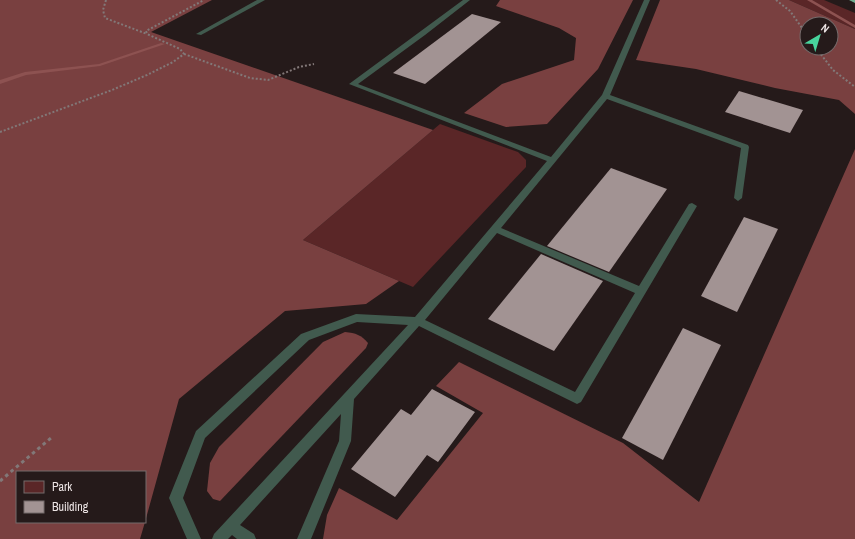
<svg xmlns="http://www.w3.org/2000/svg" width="855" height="539" viewBox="0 0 855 539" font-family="'Archivo Narrow',sans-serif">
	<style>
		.green { fill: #5a2627 }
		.forest { fill: #794040; fill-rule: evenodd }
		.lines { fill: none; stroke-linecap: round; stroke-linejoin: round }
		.stream { fill: #8d5251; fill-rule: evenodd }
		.building { fill: #a29393 }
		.path-far1 { stroke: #827878; stroke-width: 2; stroke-dasharray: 2 2; stroke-linecap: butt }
		.path { stroke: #827878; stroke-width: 3; stroke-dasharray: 3.5 3.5; stroke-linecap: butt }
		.lane { fill: #415a4e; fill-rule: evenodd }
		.highway { fill: #6fae90; fill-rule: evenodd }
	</style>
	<rect width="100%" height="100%" fill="#251a1a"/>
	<g class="green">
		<path d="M 789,0 L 824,0 L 855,13 L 855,29 Z"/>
		<path d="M 440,124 L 518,152 L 526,160 L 526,167 L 413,287 L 303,240 Z"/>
	</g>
	<g class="forest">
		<path d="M 0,0 L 212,0 L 151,32 L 433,130 L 303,240 L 399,281 L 366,304 L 285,311 L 179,399 L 145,522 L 145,472 L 17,472 L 17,522 L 145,522 L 140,539 L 0,539 Z"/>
		<path d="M 500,0 L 633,0 L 598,69 L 547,124 L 506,127 L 464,113 L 502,84 L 574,60 L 576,38 L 559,28 L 496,6 Z"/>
		<path d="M 660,0 L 789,0 L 855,29 L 855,114 L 839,100 L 775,88 L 696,69 L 636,60 ZM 807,24 L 831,24 L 831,48 L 807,48 Z"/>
		<path d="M 855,149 L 855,539 L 323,539 L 327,515 L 339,488 L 397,520 L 483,413 L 436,386 L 459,362 L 623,443 L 699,502 Z"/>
		<path d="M 345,332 C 356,333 361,335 368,343 L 366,348 L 220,501 L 213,499 L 207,491 L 210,463 L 219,447 L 323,342 Z"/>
	</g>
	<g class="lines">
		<g class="stream">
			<path d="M 807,0 L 812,0 L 855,25 L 855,28 Z"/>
			<path d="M 161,43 L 165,44 L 100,66 L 26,75 L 0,84 L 0,80 L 25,72 L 99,64 Z"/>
		</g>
	</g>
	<g class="building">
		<path d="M 472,14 L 501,22 L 425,84 L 393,73 Z"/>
		<path d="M 739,91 L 803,110 L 790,133 L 725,112 Z"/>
		<path d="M 611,168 L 667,189 L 609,272 L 547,246 Z"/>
		<path d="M 744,217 L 778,229 L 737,312 L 701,296 Z"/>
		<path d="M 541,254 L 603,281 L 554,351 L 488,319 Z"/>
		<path d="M 683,328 L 721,345 L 663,460 L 622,438 Z"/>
		<path d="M 432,389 L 475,412 L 438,462 L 427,455 L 395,497 L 351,469 L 401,409 L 411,415 Z"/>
	</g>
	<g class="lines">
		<g class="path-far1">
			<path d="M 106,0 L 103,10 L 105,18 L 147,34"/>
			<path d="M 776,0 L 790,11 L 807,35"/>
			<path d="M 816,48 L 833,70 L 855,87"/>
			<path d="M 184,54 L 250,78 L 268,80 L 299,67 L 314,64"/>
			<path d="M 0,132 L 112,90 L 147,75 L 173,62 L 184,54 L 180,49 L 147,34 L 146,31 L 204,0"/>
		</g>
		<path class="path" d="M 0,481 L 51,438"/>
		<g class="lane">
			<path d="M 257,0 L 265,0 L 201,35 L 196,34 Z"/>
			<path d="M 463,0 L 470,0 L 425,35 L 358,84 L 551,157 L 602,95 L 644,0 L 650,0 L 610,95 L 748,145 L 749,147 L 742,198 L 738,201 L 734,198 L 741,148 L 607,99 L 501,228 L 639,286 L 689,204 L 692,203 L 697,206 L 581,402 L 577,404 L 573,402 L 419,326 L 354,399 L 351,441 L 311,539 L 297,539 L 339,441 L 341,414 L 240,525 L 254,534 L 256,539 L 237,539 L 232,535 L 228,539 L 212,539 L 214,534 L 408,325 L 357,322 L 309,340 L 205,438 L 183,498 L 201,539 L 187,539 L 169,498 L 196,431 L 301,334 L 356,314 L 415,317 L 547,161 L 349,84 ZM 497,233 L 635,293 L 575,392 L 425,320 Z"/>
		</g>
		<path class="highway" d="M 849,0 L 855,0 L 855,3 Z"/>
	</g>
	<rect x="16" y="471" width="130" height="52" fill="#251a1a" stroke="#756b6b"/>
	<rect x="24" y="481" width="20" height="12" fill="#5a2627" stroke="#756b6b"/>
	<text x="52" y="491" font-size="12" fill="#ede5e5">Park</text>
	<rect x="24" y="501" width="20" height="12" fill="#a29393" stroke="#756b6b"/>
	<text x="52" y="511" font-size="12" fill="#ede5e5">Building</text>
	<g transform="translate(819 36) rotate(38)"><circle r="19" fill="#251a1a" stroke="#756b6b"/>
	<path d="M0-3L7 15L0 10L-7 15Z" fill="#48d49d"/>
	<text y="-6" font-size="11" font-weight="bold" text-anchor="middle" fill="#ede5e5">N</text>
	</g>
</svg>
